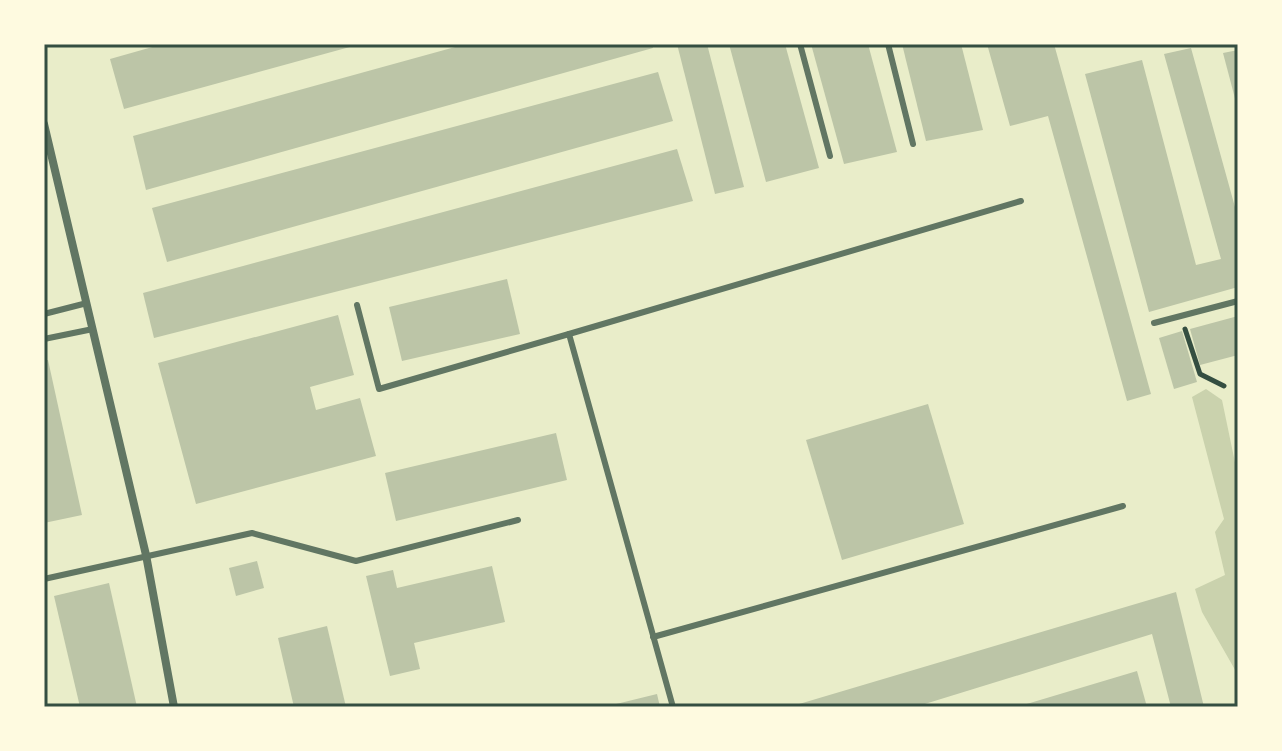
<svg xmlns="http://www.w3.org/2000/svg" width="1282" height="751" viewBox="0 0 1282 751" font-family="'Fira Sans Condensed',sans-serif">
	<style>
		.green { fill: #cad2ad }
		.building { fill: #bcc5a7 }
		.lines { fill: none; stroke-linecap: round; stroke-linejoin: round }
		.path { stroke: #344e41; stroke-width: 5 }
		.service { stroke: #617663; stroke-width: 6 }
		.minor { stroke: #617663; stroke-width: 8 }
		.neatline { fill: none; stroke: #344e41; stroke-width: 3 }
	</style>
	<rect width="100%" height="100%" fill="#e9edc9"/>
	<path class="green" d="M 1206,389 L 1222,400 L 1238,477 L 1238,675 L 1202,612 L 1195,589 L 1225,575 L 1215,532 L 1224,519 L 1192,397 Z"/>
	<g class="building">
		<path d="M 163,44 L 357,44 L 357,45 L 124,109 L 110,59 Z"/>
		<path d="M 466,44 L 652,44 L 653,48 L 146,190 L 133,136 Z"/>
		<path d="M 677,44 L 707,44 L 744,187 L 715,194 Z"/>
		<path d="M 729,44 L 785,44 L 819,168 L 766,182 Z"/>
		<path d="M 811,44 L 868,44 L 897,152 L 844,164 Z"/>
		<path d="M 902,44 L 961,44 L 983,130 L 926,141 Z"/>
		<path d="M 987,44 L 1054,44 L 1151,394 L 1127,401 L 1048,116 L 1010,126 Z"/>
		<path d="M 1191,48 L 1238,218 L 1238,287 L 1149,312 L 1085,74 L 1142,60 L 1196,265 L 1221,259 L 1164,54 Z"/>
		<path d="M 1238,50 L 1238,106 L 1237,106 L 1223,53 Z"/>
		<path d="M 658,72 L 673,121 L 167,262 L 152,208 Z"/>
		<path d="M 677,149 L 693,201 L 154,338 L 143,293 Z"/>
		<path d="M 507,279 L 520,334 L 402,361 L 389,307 Z"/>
		<path d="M 338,315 L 354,375 L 310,387 L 316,410 L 360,398 L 376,456 L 196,504 L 158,363 Z"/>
		<path d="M 1238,316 L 1238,355 L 1200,365 L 1190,329 Z"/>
		<path d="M 1182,331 L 1197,382 L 1174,389 L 1159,338 Z"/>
		<path d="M 44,360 L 48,360 L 82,515 L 44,523 Z"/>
		<path d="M 928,404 L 964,524 L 842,560 L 806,440 Z"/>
		<path d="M 556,433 L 567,480 L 396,521 L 385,473 Z"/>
		<path d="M 257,561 L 264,588 L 236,596 L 229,568 Z"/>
		<path d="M 492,566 L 505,622 L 414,643 L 420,669 L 390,676 L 366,576 L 393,570 L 397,588 Z"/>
		<path d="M 109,583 L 137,707 L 80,707 L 54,596 Z"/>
		<path d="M 1176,592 L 1204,707 L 1171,707 L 1152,634 L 915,707 L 789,707 Z"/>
		<path d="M 327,626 L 346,707 L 294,707 L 278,638 Z"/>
		<path d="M 1137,671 L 1147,707 L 1020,707 L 1020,706 Z"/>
		<path d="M 657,694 L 660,707 L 608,707 L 608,706 Z"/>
	</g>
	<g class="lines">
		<path class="path" d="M 1185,329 L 1200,374 L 1224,386"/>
		<g class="service">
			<path d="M 800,44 L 830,156"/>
			<path d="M 888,44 L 913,144"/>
			<path d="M 357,305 L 379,389 L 569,334"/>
			<path d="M 44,314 L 87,303"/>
			<path d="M 1154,323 L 1238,301"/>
			<path d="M 44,339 L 93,329"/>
			<path d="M 1238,381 L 1238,384"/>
			<path d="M 44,579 L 252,533 L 356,561 L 518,520"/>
			<path d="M 653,637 L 1123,506"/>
			<path d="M 673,707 L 569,334 L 1021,201"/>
		</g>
		<path class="minor" d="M 44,124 L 146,555 L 174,707"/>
	</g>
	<rect width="1282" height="751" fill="none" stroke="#fefae0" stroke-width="92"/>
	<rect x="46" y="46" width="1190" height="659" class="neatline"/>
</svg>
